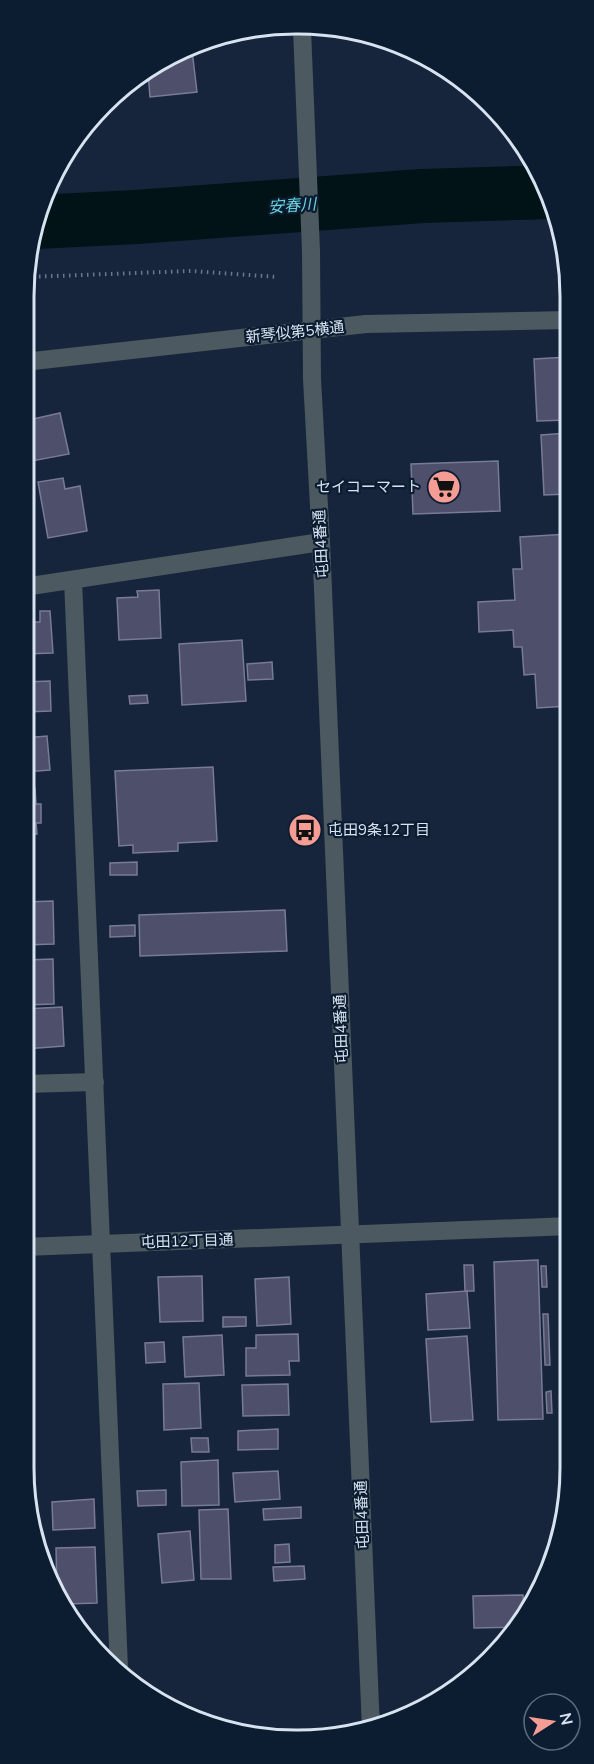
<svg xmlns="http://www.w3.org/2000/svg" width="594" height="1764" viewBox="0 0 594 1764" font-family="'Nunito Sans','Noto Sans JP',sans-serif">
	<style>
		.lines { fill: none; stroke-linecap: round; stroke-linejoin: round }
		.river { stroke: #011316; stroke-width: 54 }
		.building { fill: #4e4f6b; stroke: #787a98; stroke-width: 1.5 }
		.path { stroke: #6c798c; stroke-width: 4; stroke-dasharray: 1.5 4.5; stroke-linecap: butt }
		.minor { stroke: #4c5960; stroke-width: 18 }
		.labels { text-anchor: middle; stroke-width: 4.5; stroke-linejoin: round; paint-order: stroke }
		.street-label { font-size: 15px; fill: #d8e3f1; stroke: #0c1c31 }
		.poi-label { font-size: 15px; fill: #d8e3f1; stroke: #0c1c31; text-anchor: end }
		.water-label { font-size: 16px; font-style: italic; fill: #6ad3de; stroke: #0c1c31 }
		.rim { fill: none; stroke: #d8e3f1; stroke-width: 3 }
	</style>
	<rect width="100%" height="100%" fill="#16253b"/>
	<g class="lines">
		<path class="river" d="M 36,222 L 136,217 L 422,196 L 549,192"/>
	</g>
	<g class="building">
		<path d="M 192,50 L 197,92 L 150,97 L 148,72 L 160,61 Z"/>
		<path d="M 568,357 L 568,420 L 537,421 L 534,359 Z"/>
		<path d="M 60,413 L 69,454 L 32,461 L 24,421 Z"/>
		<path d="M 568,433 L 568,494 L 544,495 L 541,435 Z"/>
		<path d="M 498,461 L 500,511 L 413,514 L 411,464 Z"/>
		<path d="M 63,478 L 65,489 L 80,486 L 87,531 L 48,538 L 38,482 Z"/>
		<path d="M 568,534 L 569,706 L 537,708 L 535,674 L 524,675 L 522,647 L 514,647 L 513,630 L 479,632 L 478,602 L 515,600 L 513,569 L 522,569 L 520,537 Z"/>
		<path d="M 159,590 L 161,638 L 119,640 L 117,598 L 138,597 L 137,591 Z"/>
		<path d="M 40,611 L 50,611 L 53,653 L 24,654 L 24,622 L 40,622 Z"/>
		<path d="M 242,640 L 246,701 L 182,705 L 179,644 Z"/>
		<path d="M 272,662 L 273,679 L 248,680 L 247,664 Z"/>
		<path d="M 50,681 L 51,711 L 24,712 L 24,682 Z"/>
		<path d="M 147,695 L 148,703 L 130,704 L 129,696 Z"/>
		<path d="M 47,736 L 50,770 L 24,772 L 24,738 Z"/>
		<path d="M 213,767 L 217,841 L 178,843 L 178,851 L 133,853 L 133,845 L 119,846 L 115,771 Z"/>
		<path d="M 35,788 L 36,804 L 41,804 L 41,823 L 36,823 L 37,834 L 24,834 L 24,789 Z"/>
		<path d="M 137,862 L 137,875 L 110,875 L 110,863 Z"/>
		<path d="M 53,901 L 54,944 L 24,945 L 24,902 Z"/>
		<path d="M 285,910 L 287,951 L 140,956 L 139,915 Z"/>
		<path d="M 135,925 L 135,936 L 110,937 L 110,926 Z"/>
		<path d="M 53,959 L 54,1004 L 24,1005 L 24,960 Z"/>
		<path d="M 62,1007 L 64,1046 L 25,1049 L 24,1009 Z"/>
		<path d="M 538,1260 L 543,1419 L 498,1420 L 494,1262 Z"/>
		<path d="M 464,1265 L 473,1265 L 474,1291 L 465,1291 Z"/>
		<path d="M 541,1266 L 546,1266 L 547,1287 L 542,1287 Z"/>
		<path d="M 202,1276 L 203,1321 L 160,1322 L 158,1277 Z"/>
		<path d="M 289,1277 L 291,1324 L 257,1326 L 255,1279 Z"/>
		<path d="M 467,1291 L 470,1328 L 428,1330 L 426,1294 Z"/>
		<path d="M 543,1314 L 548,1314 L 550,1365 L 545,1365 Z"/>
		<path d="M 223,1317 L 246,1317 L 246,1326 L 223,1327 Z"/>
		<path d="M 298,1334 L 299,1361 L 289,1361 L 290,1375 L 246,1376 L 246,1348 L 256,1348 L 256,1335 Z"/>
		<path d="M 222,1335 L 224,1375 L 185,1377 L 183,1337 Z"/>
		<path d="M 467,1336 L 473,1420 L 431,1422 L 426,1339 Z"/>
		<path d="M 164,1342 L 165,1362 L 146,1363 L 145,1343 Z"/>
		<path d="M 199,1383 L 201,1428 L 164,1430 L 163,1384 Z"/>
		<path d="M 288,1384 L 289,1415 L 243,1416 L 242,1385 Z"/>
		<path d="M 551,1391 L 552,1413 L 547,1413 L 546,1392 Z"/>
		<path d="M 278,1429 L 278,1449 L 238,1450 L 238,1431 Z"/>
		<path d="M 191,1438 L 208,1438 L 209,1452 L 192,1452 Z"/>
		<path d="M 218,1460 L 219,1505 L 182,1506 L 181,1462 Z"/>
		<path d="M 278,1471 L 280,1499 L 235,1502 L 233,1473 Z"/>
		<path d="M 166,1490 L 166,1505 L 138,1506 L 137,1491 Z"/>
		<path d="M 94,1499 L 95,1528 L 53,1530 L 52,1502 Z"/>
		<path d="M 301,1507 L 301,1518 L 264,1520 L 263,1509 Z"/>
		<path d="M 228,1509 L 231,1579 L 201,1579 L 199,1510 Z"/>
		<path d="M 190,1531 L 194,1580 L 162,1583 L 158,1534 Z"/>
		<path d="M 38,1540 L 44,1540 L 45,1572 L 45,1571 Z"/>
		<path d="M 289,1544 L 290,1562 L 275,1563 L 275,1545 Z"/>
		<path d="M 95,1547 L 97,1603 L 65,1604 L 57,1591 L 56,1548 Z"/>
		<path d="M 304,1566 L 305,1579 L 274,1581 L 273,1567 Z"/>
		<path d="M 523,1595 L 524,1619 L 516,1627 L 474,1628 L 473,1596 Z"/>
	</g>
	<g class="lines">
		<path class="path" d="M 27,277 L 191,271 L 278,277"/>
		<g class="minor">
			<path d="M 302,29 L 311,251 L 312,379 L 321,542 L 371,1729"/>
			<path d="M 24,362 L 366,324 L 568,320"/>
			<path d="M 73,580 L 119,1668"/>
			<path d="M 24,587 L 321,542"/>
			<path d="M 24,1084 L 95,1082"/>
			<path d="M 24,1247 L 570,1226"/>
		</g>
	</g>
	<defs>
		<g id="supermarket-disc" transform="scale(1.725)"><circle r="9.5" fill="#f59c94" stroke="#0c1c31"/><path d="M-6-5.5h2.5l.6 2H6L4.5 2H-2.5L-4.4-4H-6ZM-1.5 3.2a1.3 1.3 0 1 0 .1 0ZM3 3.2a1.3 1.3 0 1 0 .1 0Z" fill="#111"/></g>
		<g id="bus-disc" transform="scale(1.725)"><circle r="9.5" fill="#f59c94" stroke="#0c1c31"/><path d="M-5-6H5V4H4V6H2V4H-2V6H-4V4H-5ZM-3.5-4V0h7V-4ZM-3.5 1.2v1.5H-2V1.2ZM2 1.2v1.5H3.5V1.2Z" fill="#111"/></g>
	</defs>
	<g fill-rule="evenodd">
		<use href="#supermarket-disc" x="444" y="487"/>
		<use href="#bus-disc" x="305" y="830"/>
	</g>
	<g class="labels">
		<g class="street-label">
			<text transform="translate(295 332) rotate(-6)" y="5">新琴似第5横通</text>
			<text transform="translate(321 544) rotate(-93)" y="5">屯田4番通</text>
			<text transform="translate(341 1029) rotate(-92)" y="5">屯田4番通</text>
			<text transform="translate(187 1241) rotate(-2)" y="5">屯田12丁目通</text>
			<text transform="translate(362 1515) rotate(-92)" y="5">屯田4番通</text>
		</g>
		<g class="poi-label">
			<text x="421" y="492">セイコーマート</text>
			<text x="328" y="835" text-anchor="start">屯田9条12丁目</text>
		</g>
		<g class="water-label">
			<text transform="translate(292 205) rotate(-4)" y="6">安春川</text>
		</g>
	</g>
	<path d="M0 0H594V1764H0ZM296 34H298A262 262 0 0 1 560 296V1468A262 262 0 0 1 298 1730H296A262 262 0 0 1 34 1468V296A262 262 0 0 1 296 34Z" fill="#0c1c31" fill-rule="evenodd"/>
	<path class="rim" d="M296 34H298A262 262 0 0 1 560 296V1468A262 262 0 0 1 298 1730H296A262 262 0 0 1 34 1468V296A262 262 0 0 1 296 34Z"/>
	<g transform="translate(552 1722) rotate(78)"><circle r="28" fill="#0c1c31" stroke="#5e6c7e" stroke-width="1.5"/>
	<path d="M0-4.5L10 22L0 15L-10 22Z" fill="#f59c94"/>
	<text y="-9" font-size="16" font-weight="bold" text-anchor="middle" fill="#d8e3f1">N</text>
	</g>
</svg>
